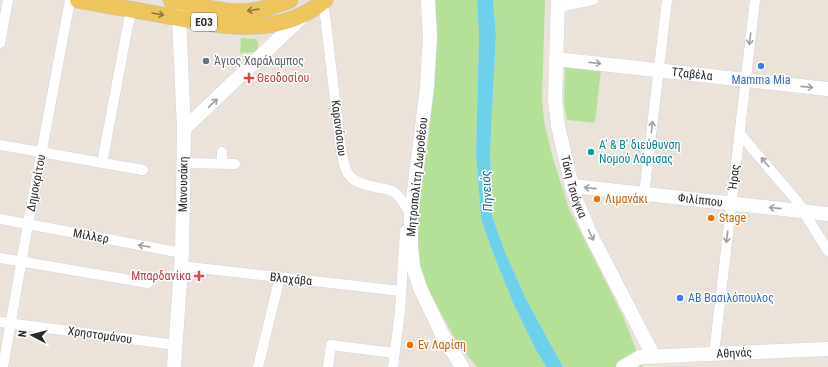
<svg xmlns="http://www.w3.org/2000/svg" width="828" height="367" viewBox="0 0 828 367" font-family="'Roboto Condensed',sans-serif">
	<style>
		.green { fill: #b4e197 }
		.water { fill: #6ed1ec }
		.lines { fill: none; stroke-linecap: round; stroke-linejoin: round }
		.street-casing { stroke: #d0d4e2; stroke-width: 11 }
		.secondary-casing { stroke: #d0d4e2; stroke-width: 15 }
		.primary-casing { stroke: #c3c3c3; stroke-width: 17 }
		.street { stroke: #fff; stroke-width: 10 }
		.secondary { stroke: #fff; stroke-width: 14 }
		.primary { stroke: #eec55c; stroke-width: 16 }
		.oneway { stroke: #8c7742 }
		.oneway2 { stroke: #9f9f9f }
		.worship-dot { fill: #6b7280; stroke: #fff; stroke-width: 1.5 }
		.shop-dot { fill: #3f7fe0; stroke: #fff; stroke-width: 1.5 }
		.health-dot { fill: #e0444e; stroke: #fff; stroke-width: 1.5 }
		.culture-dot { fill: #0f9aa8; stroke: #fff; stroke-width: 1.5 }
		.food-dot { fill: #e8710a; stroke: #fff; stroke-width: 1.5 }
		.labels { text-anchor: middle; stroke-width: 3; stroke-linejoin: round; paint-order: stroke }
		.shield { fill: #fff; stroke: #696969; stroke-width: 1 }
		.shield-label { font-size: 11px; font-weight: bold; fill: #292929 }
		.worship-label { font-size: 12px; fill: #5b616d; stroke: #fff; text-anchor: start }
		.street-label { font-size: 12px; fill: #292929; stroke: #fff }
		.health-label { font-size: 12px; fill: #be3a42; stroke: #fff; text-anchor: start }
		.shop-label { font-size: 12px; fill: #366cbe; stroke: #fff }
		.culture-label { font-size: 12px; fill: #0d838f; stroke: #fff; text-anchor: start }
		.food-label { font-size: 12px; fill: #c56008; stroke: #fff; text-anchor: start }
		.water-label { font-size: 13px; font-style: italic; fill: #0f6e96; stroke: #fff }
	</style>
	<rect width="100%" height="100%" fill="#ebe3da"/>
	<g class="green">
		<path d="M 432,0 L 477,0 L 479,36 L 476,153 L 481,219 L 493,253 L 513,303 L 536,350 L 546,367 L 477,367 L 465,353 L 454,337 L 424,282 L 415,244 Z"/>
		<path d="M 493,0 L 545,0 L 542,100 L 544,121 L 552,155 L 569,209 L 623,316 L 643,367 L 563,367 L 525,297 L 506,254 L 492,216 L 490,154 L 496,34 Z"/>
		<path d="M 241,38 L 256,39 L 258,42 L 258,49 L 255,52 L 240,53 Z"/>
		<path d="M 565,67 L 601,70 L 595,123 L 567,120 L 564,102 Z"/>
	</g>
	<path class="water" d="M 477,0 L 493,0 L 496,34 L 490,154 L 492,216 L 506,254 L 525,297 L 563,367 L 546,367 L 536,350 L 513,303 L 493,253 L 481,219 L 476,153 L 479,36 Z"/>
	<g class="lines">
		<g class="street-casing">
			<g id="street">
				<path d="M 322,3 L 325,15 L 341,150 C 346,179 351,182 379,188 C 384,189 389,189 394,192 C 401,197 406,207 411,215"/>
				<path d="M 558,7 L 593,0"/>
				<path d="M 0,43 L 8,0"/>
				<path d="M 739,133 L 797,201 L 828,251"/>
				<path d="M 0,145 L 143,170"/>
				<path d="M 102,163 L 131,9"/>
				<path d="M 184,163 L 235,164"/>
				<path d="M 222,164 L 222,152"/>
				<path d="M 644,194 L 667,0"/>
				<path d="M 0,219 L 182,253"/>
				<path d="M 0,258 L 148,283"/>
				<path d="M 181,266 L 401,291"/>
				<path d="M 0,322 L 176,345"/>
				<path d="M 714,354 L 755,0"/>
				<path d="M 3,367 L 28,224 L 70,0"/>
				<path d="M 258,367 L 280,277"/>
				<path d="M 328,367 L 331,345 L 394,353"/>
				<path d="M 393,367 L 400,311 L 405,231"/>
			</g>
		</g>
		<g class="secondary-casing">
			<g id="secondary">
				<path d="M 428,0 L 430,37 L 427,87 L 411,215 L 411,245 L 413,266 L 420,288 L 442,334 L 462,367"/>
				<path id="s1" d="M 558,0 L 555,99 L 558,126 L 572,186 L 577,202 L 589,231 L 654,357"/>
				<path id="s2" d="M 556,59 L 828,89"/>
				<path d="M 184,129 L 304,15"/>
				<path id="s3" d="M 572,186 L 828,214"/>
				<path id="s4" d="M 174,367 L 182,253 L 184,129 L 179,18 L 182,8"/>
				<path id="s5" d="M 623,367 L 640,357 L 828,349"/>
			</g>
		</g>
		<g class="primary-casing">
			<g id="primary">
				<path d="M 78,0 C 108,5 138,11 168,16 C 222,26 279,39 325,0"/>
				<path d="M 171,0 C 193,4 216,12 239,12 C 257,12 274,6 290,0"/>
			</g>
		</g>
		<use href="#street" class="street"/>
		<use href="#secondary" class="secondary"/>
		<use href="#primary" class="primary"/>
	</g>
	<defs><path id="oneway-shaft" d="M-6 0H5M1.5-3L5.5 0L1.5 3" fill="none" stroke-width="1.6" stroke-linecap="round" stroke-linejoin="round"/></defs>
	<g class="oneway">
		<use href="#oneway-shaft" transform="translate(253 10) rotate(172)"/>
		<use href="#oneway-shaft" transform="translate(158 14) rotate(10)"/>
	</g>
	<g class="oneway2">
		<use href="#oneway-shaft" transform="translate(750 39) rotate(97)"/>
		<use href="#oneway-shaft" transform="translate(595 63) rotate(6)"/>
		<use href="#oneway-shaft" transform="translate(807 87) rotate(6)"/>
		<use href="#oneway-shaft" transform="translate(213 103) rotate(-43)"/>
		<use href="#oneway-shaft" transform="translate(652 127) rotate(-83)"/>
		<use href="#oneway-shaft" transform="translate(765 162) rotate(-130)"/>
		<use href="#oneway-shaft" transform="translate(590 188) rotate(-174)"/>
		<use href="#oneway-shaft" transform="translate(775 208) rotate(-174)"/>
		<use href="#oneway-shaft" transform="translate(591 235) rotate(64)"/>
		<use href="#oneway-shaft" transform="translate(727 237) rotate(97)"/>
		<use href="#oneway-shaft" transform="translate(144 246) rotate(-170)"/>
	</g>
	<circle class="worship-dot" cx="206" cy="61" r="4"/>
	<g class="shop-dot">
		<circle cx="761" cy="66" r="4"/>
		<circle cx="680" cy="298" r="4"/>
	</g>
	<g class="health-dot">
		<path d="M247 72h4v4h4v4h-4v4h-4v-4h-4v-4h4z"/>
		<path d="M197 270h4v4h4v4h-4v4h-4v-4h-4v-4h4z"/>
	</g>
	<circle class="culture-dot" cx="591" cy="152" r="4"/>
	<g class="food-dot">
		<circle cx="597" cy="199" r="4"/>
		<circle cx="711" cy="218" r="4"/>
		<circle cx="410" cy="345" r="4"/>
	</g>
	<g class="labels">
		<rect class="shield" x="191" y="13" width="26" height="18" rx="3"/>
		<g class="shield-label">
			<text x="204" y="26">ΕΟ3</text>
		</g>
		<g class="worship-label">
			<text x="214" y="65">Άγιος Χαράλαμπος</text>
		</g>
		<g class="street-label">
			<text dy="4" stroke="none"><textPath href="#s2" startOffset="137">Τζαβέλα</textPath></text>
			<text transform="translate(339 128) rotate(83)" y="4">Καρανάσιου</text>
			<text transform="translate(417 177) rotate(-84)" y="4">Μητροπολίτη Δωροθέου</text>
			<text transform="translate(734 177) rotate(-83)" y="4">Ήρας</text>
			<text transform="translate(36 183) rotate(-79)" y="4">Δημοκρίτου</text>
			<text dy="4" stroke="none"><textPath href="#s4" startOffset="183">Μανουσάκη</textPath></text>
			<text dy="4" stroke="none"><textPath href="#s1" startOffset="189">Τάκη Τσιόγκα</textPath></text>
			<text dy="4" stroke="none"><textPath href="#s3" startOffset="129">Φιλίππου</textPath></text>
			<text transform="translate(91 236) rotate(10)" y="4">Μίλλερ</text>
			<text transform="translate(291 279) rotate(6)" y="4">Βλαχάβα</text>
			<text transform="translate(100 335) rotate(8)" y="4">Χρηστομάνου</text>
			<text dy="4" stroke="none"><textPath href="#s5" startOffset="114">Αθηνάς</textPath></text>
		</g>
		<g class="health-label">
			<text x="257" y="82">Θεοδοσίου</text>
			<text x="191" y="280" text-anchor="end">Μπαρδανίκα</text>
		</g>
		<g class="shop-label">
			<text x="761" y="84">Mamma Mia</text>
			<text x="688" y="302" text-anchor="start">ΑΒ Βασιλόπουλος</text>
		</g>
		<g class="culture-label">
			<text x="599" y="149">Α' &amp; Β' διεύθυνση<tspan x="599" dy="14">Νομού Λάρισας</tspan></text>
		</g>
		<g class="food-label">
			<text x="605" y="203">Λιμανάκι</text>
			<text x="719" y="222">Stage</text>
			<text x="418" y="349">Εν Λαρίση</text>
		</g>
		<g class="water-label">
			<text transform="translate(486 191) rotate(-94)" y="5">Πηνειός</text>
		</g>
	</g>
	<g transform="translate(32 335) rotate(277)" stroke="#ffffff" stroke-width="3" paint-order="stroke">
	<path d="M0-3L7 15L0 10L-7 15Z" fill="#292929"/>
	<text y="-6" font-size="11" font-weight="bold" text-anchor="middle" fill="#292929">N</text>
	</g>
</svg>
